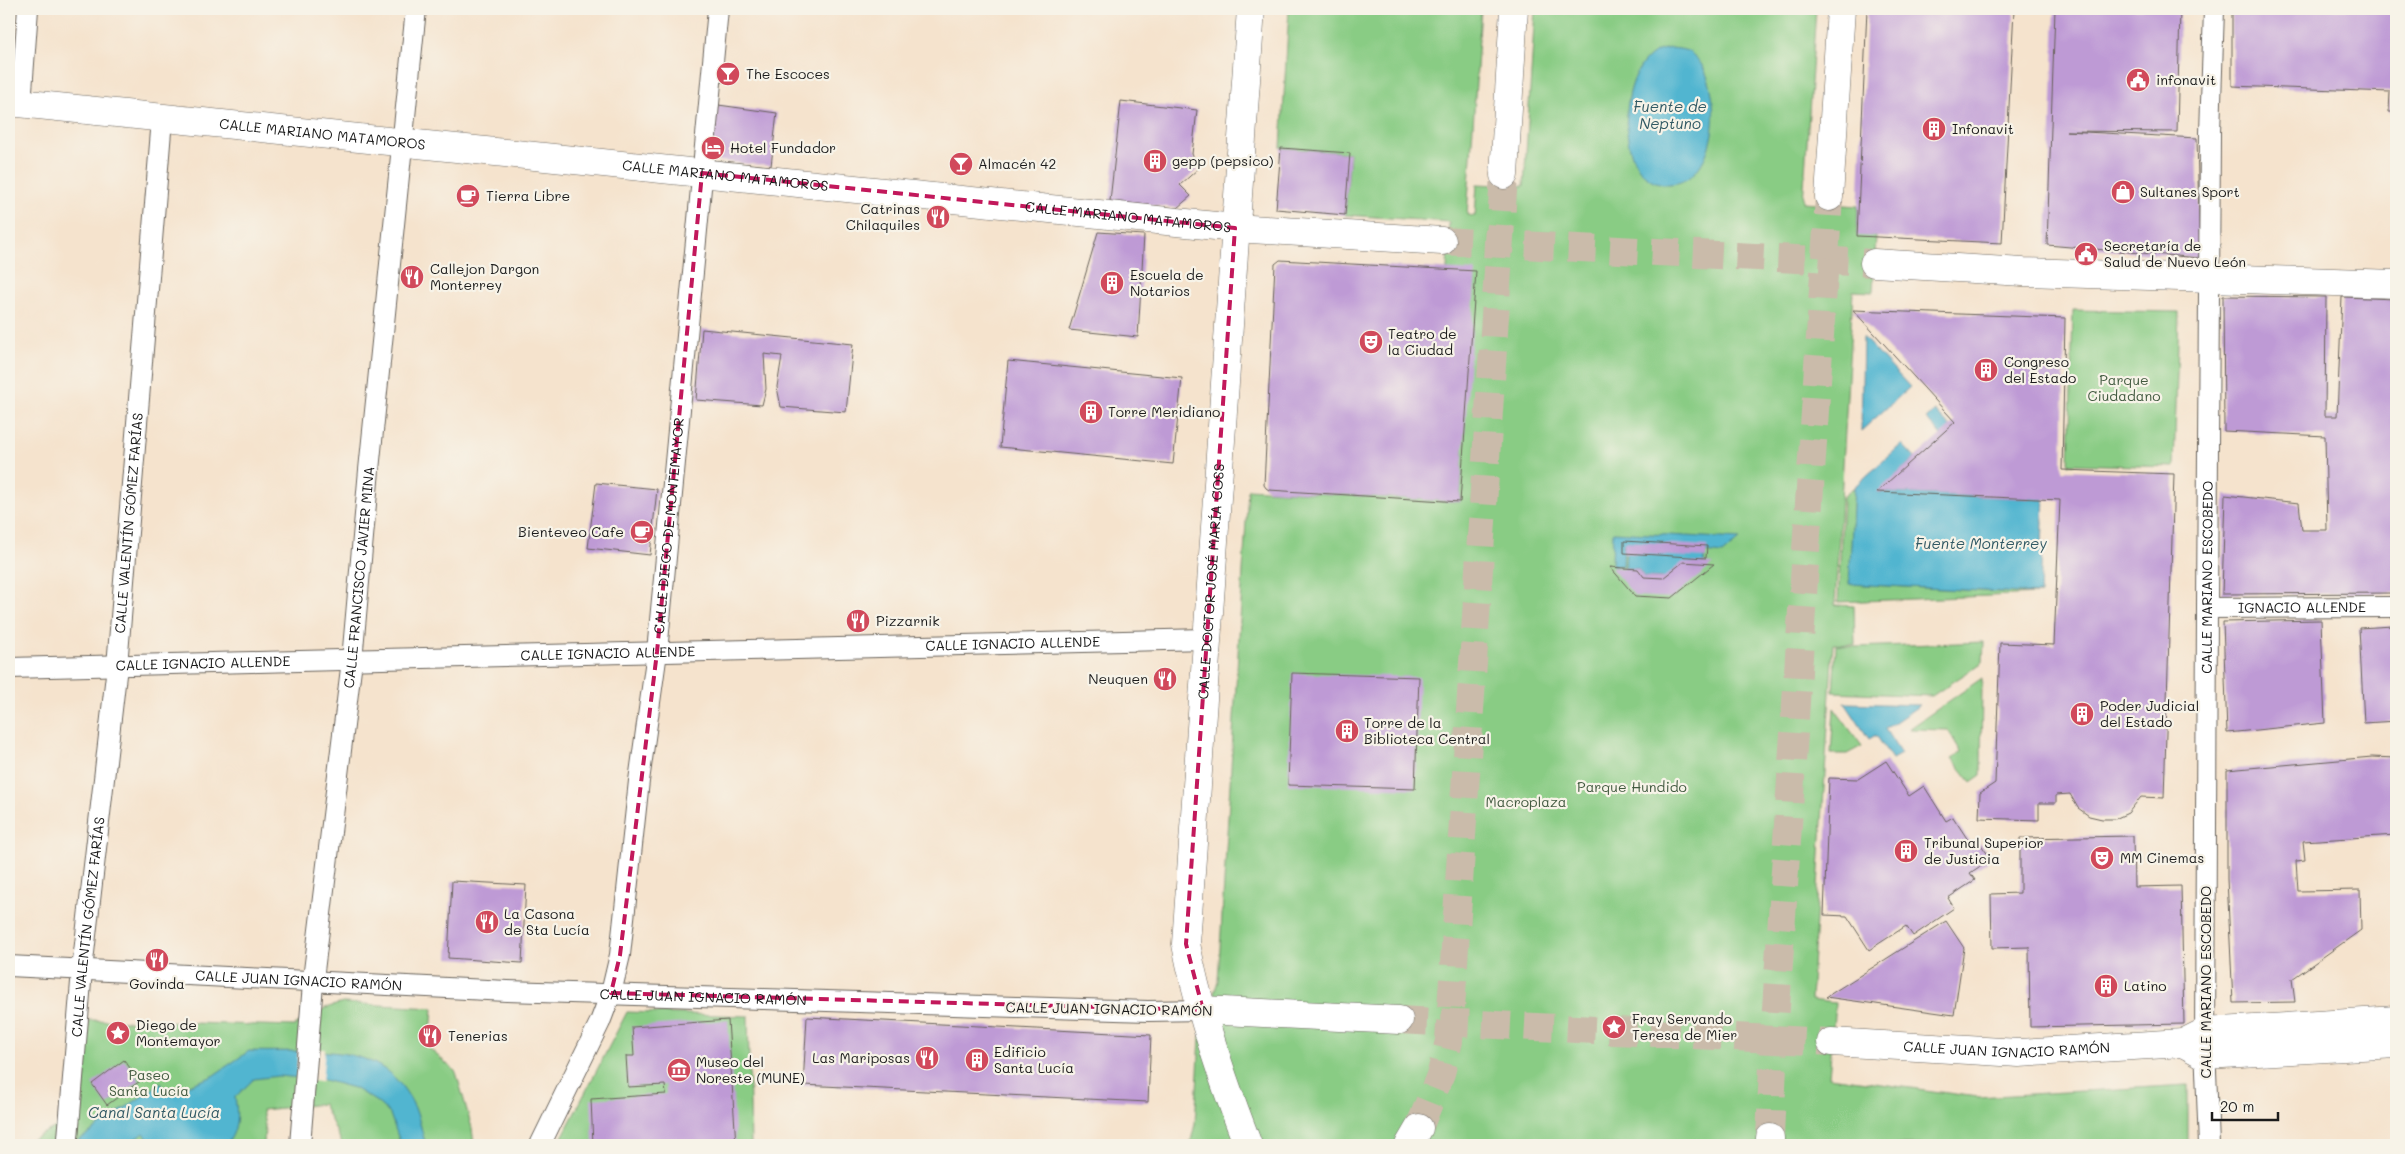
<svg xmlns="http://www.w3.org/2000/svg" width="2405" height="1154" viewBox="0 0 2405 1154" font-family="Mali,sans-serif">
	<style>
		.green { fill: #89cc84; stroke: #527450 }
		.water { fill: #51b5d0; stroke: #366876 }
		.pier { fill: #f5e3cd }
		.building { fill: #be9ad5 }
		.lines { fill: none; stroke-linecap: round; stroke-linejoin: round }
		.secondary-tunnel { stroke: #cabbaa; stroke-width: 28; stroke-dasharray: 28 14; stroke-linecap: butt }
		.street-casing { stroke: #68625a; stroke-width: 22 }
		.secondary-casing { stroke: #68625a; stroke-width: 29 }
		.street { stroke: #fff; stroke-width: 20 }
		.secondary { stroke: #fff; stroke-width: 28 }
		.marked { fill: none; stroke: #c2185b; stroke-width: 4; stroke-dasharray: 10 6; stroke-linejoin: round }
		.labels { text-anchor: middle; stroke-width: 4.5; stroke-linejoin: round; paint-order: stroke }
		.poi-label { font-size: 14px; fill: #1c1c1c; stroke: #f7f3e8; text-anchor: start }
		.street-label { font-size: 14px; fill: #1c1c1c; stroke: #f7f3e8 }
		.park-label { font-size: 14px; fill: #425a40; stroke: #f7f3e8 }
		.water-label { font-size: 15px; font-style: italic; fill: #315964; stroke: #f7f3e8 }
	</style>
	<rect width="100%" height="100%" fill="#f7f3e8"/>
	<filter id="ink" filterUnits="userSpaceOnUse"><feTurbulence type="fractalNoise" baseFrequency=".02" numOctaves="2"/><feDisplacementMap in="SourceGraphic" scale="10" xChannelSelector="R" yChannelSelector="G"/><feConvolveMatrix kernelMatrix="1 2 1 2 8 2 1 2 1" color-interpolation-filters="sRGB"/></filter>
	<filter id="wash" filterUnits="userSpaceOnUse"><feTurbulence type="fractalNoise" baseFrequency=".0096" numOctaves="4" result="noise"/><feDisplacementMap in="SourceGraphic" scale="20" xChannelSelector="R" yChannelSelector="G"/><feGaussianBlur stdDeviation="1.12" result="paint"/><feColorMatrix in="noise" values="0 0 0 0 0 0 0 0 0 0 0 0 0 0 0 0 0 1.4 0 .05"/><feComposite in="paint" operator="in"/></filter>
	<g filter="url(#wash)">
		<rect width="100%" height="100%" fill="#f5e3cd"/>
		<g class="green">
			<path d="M 1289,9 L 1481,9 L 1467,215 L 1475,216 L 1477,184 L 1524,186 L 1535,9 L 1816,9 L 1803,202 L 1858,206 L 1857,235 L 1876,236 L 1873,292 L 1853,291 L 1835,605 L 1854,606 L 1855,645 L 1833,644 L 1811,1000 L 1835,1003 L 1829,1077 L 1977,1097 L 2188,1085 L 2188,1145 L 1190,1145 L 1195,1124 L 1200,1037 L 1218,981 L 1248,489 L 1460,502 L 1465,419 L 1447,270 L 1449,222 L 1345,215 L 1350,153 L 1281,148 Z"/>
			<path d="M 2073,310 L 2179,312 L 2174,467 L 2069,464 Z"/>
			<path d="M 1854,487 L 1850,584 L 2040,594 L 1838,602 L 1843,497 Z"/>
			<path d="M 1984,642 L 1983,662 L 1932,696 L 1833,692 L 1836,645 L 1857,647 Z"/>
			<path d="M 1982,678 L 1981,775 L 1971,782 L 1952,758 L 1961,752 L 1948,730 L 1909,729 Z"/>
			<path d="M 1834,708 L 1862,746 L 1847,754 L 1831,754 Z"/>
			<path d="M 343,1003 L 433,1008 L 430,1049 L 456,1072 L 472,1128 L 474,1145 L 343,1145 L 323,1104 L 262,1110 L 265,1126 L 264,1145 L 20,1145 L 82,1114 L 89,1020 L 294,1026 L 325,1008 Z"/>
			<path d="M 627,1012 L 748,1016 L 751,1145 L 558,1145 Z"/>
		</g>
		<g class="water">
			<path d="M 1671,48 C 1679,49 1686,49 1692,54 C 1726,80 1721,183 1669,184 C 1615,185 1617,82 1650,56 C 1656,51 1663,49 1671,48 Z"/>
			<path d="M 1863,337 L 1910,387 L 1861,431 Z"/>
			<path d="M 1935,411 L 1954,431 L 1945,439 L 1926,419 Z"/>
			<path d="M 1902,444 L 1915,458 L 1878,492 L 2044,499 L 2040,594 L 1849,584 L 1854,487 Z"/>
			<path d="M 1613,532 L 1740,539 L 1722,554 L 1624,542 L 1623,566 L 1612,565 Z"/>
			<path d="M 1626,550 L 1704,555 L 1704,564 L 1663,578 L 1644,577 L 1638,569 L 1625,568 Z"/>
			<path d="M 1845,703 L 1920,705 L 1885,729 L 1901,754 L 1892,759 L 1876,735 L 1869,739 Z"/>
			<path d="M 249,1051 C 313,1054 382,1036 415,1108 C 420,1120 422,1133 426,1145 L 401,1145 L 390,1114 L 377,1102 L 354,1088 L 324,1080 L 278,1076 L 254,1079 L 235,1097 C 238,1115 238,1131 226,1145 L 151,1145 L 144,1133 L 126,1145 L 72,1145 L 161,1083 L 165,1094 L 211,1077 Z"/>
		</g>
		<path class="pier" d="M 325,1049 L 322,1082 L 296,1080 L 298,1050 Z"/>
		<g id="blocks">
			<g class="building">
				<path d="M 1867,9 L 2014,9 L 2002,243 L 1857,236 Z"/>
				<path d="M 2055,9 L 2180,9 L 2177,132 L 2066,131 L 2197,138 L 2200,258 L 2047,245 Z"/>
				<path d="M 2232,9 L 2396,9 L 2396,112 L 2389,112 L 2390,92 L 2232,86 Z"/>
				<path d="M 1121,101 L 1197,110 L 1192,154 L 1199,168 L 1180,185 L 1191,196 L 1177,208 L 1110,201 Z"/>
				<path d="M 711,104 L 777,113 L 771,166 L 710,160 Z"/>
				<path d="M 1281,148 L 1350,153 L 1345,215 L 1276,209 Z"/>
				<path d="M 1098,232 L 1144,235 L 1138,337 L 1069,330 Z"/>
				<path d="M 1280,260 L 1476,271 L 1460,502 L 1269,490 L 1266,488 L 1264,485 L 1275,264 Z"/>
				<path d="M 2223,296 L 2326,297 L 2325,416 L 2337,416 L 2342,297 L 2396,299 L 2396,593 L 2222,594 L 2225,495 L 2299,503 L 2302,530 L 2327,530 L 2325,436 L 2224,431 Z"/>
				<path d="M 1853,310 L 2065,318 L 2062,470 L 2174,474 L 2164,798 L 2141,797 L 2128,813 L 2115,819 L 2102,819 L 2089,816 L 2078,808 L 2070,794 L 2056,795 L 2056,803 L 2039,803 L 2039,820 L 1979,818 L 1980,793 L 1995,783 L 2000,643 L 2054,645 L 2060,500 L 1877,492 L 1955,422 Z"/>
				<path d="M 702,329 L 853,344 L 846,412 L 781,407 L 777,387 L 782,356 L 764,354 L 766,389 L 762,405 L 696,400 Z"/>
				<path d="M 1008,361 L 1182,378 L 1173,464 L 1000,447 Z"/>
				<path d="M 596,483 L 657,489 L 650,555 L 588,548 Z"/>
				<path d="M 1624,541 L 1707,546 L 1706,558 L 1624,553 Z"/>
				<path d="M 1683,562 L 1714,564 L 1672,598 L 1635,596 L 1610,567 L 1638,569 L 1644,577 L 1663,578 Z"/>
				<path d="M 2321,620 L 2325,723 L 2227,733 L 2223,622 Z"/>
				<path d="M 2393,626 L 2396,721 L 2364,723 L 2359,628 Z"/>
				<path d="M 1292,673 L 1419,677 L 1415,789 L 1288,785 Z"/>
				<path d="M 2372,757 L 2396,758 L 2396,835 L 2303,841 L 2305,860 L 2296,861 L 2298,891 L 2360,890 L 2361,930 L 2292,979 L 2295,1002 L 2233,1003 L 2227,879 L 2227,770 Z"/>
				<path d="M 1886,761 L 1909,796 L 1924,786 L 1946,821 L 1953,817 L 1970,843 L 1977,839 L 1991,859 L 1970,873 L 1975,880 L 1948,898 L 1954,908 L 1913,936 L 1906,926 L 1869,950 L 1847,916 L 1824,915 L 1829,778 L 1858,779 Z"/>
				<path d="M 2133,836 L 2134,887 L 2181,886 L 2184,1024 L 2030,1027 L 2029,947 L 1992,948 L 1991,894 L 2020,893 L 2020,838 Z"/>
				<path d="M 452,881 L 526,885 L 522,963 L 448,958 Z"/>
				<path d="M 1946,921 L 1964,948 L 1954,1015 L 1826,997 Z"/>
				<path d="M 807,1017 L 1151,1035 L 1148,1102 L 803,1085 Z"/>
				<path d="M 728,1020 L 736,1145 L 593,1145 L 591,1099 L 666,1094 L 665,1085 L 628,1087 L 626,1056 L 634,1056 L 632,1027 Z"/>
				<path d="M 124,1060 L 140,1081 L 107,1105 L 92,1084 Z"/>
			</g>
		</g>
	</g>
	<g filter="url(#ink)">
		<use href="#blocks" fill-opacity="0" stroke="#68625a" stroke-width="1"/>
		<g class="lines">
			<g class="secondary-tunnel">
				<path d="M 1442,241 L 1874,263"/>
				<path d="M 1399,1020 L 1831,1042"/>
				<path d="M 1419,1128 L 1441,1073 L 1449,1041 L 1504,175"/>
				<path d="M 1770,1138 L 1774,1039 L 1829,197"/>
			</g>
			<g class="street-casing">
				<g id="street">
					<path d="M 21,104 L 28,9"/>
					<path id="s1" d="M 2207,608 L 2396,607"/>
					<path id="s2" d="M 9,668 L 1206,639"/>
					<path id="s3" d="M 9,966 L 507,991 L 1148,1011 L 1203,1010"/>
					<path id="s4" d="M 68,1138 L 82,970 L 117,666 L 162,119"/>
					<path id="s5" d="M 300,1145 L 314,971 L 352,660 L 369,470 L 416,9"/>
					<path id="s6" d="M 540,1145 L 600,1022 L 611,993 L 620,955 L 639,781 L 657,652 L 718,9"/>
					<path id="s7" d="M 2209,1145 L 2205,1046 L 2207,608 L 2210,133 L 2214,9"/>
				</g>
			</g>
			<g class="secondary-casing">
				<g id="secondary">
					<path id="s8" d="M 9,102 L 1235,228 L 1442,241"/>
					<path d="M 1504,175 L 1514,9"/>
					<path d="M 1829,197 L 1841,9"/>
					<path d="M 1874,263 L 2023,272 L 2396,284"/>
					<path d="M 1203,1010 L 1399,1020"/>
					<path id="s9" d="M 1831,1042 L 2019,1053 L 2183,1043 L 2205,1032 L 2396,1020"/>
					<path d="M 2183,1043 L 2205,1055 L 2396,1044"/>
					<path id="s10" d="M 1248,1145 C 1223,1081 1199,1012 1186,944 L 1251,9"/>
					<path d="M 1409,1145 L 1419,1128"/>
					<path d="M 1770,1145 L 1770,1138"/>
				</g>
			</g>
			<use href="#street" class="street"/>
			<use href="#secondary" class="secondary"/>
		</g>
	</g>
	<path class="marked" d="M 702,173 L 1235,228 L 1186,944 L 1203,1010 L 611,993 L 620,955 L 657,652 Z"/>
	<defs>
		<g id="bar-disc" transform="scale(1.25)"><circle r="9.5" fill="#d1495b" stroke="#f7f3e8"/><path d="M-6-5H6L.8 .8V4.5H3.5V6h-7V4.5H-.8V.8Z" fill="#fff"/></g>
		<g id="civic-disc" transform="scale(1.25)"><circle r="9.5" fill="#d1495b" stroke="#f7f3e8"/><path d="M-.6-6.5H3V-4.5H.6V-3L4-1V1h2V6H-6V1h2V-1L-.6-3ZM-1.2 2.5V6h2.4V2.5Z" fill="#fff"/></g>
		<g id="building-disc" transform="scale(1.25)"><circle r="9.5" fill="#d1495b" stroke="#f7f3e8"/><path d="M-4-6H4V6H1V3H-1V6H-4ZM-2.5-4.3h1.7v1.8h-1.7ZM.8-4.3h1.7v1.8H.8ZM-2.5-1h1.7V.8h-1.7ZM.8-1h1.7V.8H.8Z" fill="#fff"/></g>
		<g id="hotel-disc" transform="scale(1.25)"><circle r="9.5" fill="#d1495b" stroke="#f7f3e8"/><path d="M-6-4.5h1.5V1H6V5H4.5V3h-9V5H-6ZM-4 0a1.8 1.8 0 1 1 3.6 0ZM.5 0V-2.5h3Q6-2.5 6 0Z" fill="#fff"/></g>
		<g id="shop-disc" transform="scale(1.25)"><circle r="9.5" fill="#d1495b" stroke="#f7f3e8"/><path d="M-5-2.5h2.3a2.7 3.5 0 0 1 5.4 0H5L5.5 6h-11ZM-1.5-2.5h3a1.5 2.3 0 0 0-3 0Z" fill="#fff"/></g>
		<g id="cafe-disc" transform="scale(1.25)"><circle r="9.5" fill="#d1495b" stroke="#f7f3e8"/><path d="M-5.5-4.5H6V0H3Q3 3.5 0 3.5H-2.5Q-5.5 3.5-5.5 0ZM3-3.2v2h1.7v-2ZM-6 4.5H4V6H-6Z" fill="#fff"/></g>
		<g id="restaurant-disc" transform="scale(1.25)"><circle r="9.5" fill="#d1495b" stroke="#f7f3e8"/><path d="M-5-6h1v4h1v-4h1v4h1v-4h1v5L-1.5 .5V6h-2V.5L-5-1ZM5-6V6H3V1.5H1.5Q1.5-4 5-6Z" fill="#fff"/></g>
		<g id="theatre-disc" transform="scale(1.25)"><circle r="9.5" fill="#d1495b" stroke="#f7f3e8"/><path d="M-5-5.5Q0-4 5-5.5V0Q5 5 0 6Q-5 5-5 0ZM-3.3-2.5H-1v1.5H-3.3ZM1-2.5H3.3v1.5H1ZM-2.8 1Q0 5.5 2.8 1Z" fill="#fff"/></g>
		<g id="sight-disc" transform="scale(1.25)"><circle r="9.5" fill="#d1495b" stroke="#f7f3e8"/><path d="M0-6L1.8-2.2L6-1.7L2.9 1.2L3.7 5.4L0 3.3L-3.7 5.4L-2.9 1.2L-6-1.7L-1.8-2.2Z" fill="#fff"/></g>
		<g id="museum-disc" transform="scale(1.25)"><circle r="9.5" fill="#d1495b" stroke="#f7f3e8"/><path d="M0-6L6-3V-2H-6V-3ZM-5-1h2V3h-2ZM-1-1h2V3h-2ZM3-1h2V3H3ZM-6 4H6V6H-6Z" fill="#fff"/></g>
	</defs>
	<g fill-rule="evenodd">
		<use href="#bar-disc" x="728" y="74"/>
		<use href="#civic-disc" x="2138" y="80"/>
		<use href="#building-disc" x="1934" y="129"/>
		<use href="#hotel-disc" x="713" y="148"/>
		<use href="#building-disc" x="1155" y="161"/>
		<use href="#bar-disc" x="961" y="164"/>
		<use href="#shop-disc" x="2123" y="192"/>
		<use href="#cafe-disc" x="468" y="196"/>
		<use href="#restaurant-disc" x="938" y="217"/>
		<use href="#civic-disc" x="2086" y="254"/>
		<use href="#restaurant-disc" x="412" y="277"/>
		<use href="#building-disc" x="1112" y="283"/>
		<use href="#theatre-disc" x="1371" y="342"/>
		<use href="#building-disc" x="1986" y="370"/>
		<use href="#building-disc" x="1091" y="412"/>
		<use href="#cafe-disc" x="642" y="532"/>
		<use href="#restaurant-disc" x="858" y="621"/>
		<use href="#restaurant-disc" x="1165" y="679"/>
		<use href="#building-disc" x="2082" y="714"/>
		<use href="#building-disc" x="1347" y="731"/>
		<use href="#building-disc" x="1906" y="851"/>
		<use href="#theatre-disc" x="2102" y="858"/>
		<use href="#restaurant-disc" x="487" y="922"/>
		<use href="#restaurant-disc" x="157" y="960"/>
		<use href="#building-disc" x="2106" y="986"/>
		<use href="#sight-disc" x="1614" y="1027"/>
		<use href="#sight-disc" x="118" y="1033"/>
		<use href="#restaurant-disc" x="430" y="1036"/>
		<use href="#restaurant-disc" x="927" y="1058"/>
		<use href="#building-disc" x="977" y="1060"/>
		<use href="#museum-disc" x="679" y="1070"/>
	</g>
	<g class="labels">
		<g class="poi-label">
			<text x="746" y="79">The Escoces</text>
			<text x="2156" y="85">infonavit</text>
			<text x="1952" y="134">Infonavit</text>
			<text x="730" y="153">Hotel Fundador</text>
			<text x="1172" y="166">gepp (pepsico)</text>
			<text x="978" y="169">Almacén 42</text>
			<text x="2140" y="197">Sultanes Sport</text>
			<text x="486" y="201">Tierra Libre</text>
			<text x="920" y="214" text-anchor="end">Catrinas<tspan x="920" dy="16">Chilaquiles</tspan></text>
			<text x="2104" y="251">Secretaría de<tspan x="2104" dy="16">Salud de Nuevo León</tspan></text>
			<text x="430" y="274">Callejon Dargon<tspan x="430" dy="16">Monterrey</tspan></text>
			<text x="1130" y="280">Escuela de<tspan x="1130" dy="16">Notarios</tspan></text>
			<text x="1388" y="339">Teatro de<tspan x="1388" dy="16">la Ciudad</tspan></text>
			<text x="2004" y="367">Congreso<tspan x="2004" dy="16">del Estado</tspan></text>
			<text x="1108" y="417">Torre Meridiano</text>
			<text x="624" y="537" text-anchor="end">Bienteveo Cafe</text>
			<text x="876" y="626">Pizzarnik</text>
			<text x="1148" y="684" text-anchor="end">Neuquen</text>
			<text x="2100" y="711">Poder Judicial<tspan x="2100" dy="16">del Estado</tspan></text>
			<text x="1364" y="728">Torre de la<tspan x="1364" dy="16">Biblioteca Central</tspan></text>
			<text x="1924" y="848">Tribunal Superior<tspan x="1924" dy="16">de Justicia</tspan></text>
			<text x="2120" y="863">MM Cinemas</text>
			<text x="504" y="919">La Casona<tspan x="504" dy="16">de Sta Lucía</tspan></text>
			<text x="157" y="989" text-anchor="middle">Govinda</text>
			<text x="2124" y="991">Latino</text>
			<text x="1632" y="1024">Fray Servando<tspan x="1632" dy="16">Teresa de Mier</tspan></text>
			<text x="136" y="1030">Diego de<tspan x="136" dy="16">Montemayor</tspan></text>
			<text x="448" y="1041">Tenerias</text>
			<text x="994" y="1057">Edificio<tspan x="994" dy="16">Santa Lucía</tspan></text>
			<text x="910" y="1063" text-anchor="end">Las Mariposas</text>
			<text x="696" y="1067">Museo del<tspan x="696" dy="16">Noreste (MUNE)</tspan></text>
		</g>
		<g class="street-label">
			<text dy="5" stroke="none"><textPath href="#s8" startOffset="315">CALLE MARIANO MATAMOROS</textPath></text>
			<text dy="5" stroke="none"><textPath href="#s8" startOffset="720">CALLE MARIANO MATAMOROS</textPath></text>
			<text dy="5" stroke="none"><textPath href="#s8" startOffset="1125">CALLE MARIANO MATAMOROS</textPath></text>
			<text dy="5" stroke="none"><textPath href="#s4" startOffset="618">CALLE VALENTÍN GÓMEZ FARÍAS</textPath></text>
			<text dy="5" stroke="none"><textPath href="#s6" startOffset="639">CALLE DIEGO DE MONTEMAYOR</textPath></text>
			<text dy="5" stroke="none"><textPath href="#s5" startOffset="571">CALLE FRANCISCO JAVIER MINA</textPath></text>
			<text dy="5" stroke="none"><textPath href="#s7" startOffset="568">CALLE MARIANO ESCOBEDO</textPath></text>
			<text dy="5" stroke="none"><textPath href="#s10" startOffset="574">CALLE DOCTOR JOSÉ MARÍA COSS</textPath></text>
			<text dy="5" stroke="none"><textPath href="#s1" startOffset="95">IGNACIO ALLENDE</textPath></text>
			<text dy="5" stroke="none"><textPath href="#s2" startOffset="1004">CALLE IGNACIO ALLENDE</textPath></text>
			<text dy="5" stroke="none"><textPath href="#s2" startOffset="599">CALLE IGNACIO ALLENDE</textPath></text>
			<text dy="5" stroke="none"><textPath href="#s2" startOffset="194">CALLE IGNACIO ALLENDE</textPath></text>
			<text dy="5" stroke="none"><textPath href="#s4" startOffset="212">CALLE VALENTÍN GÓMEZ FARÍAS</textPath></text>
			<text dy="5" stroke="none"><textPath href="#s3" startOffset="290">CALLE JUAN IGNACIO RAMÓN</textPath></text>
			<text transform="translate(2206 982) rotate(-90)" y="5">CALLE MARIANO ESCOBEDO</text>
			<text dy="5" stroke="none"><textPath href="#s3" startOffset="695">CALLE JUAN IGNACIO RAMÓN</textPath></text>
			<text transform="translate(1109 1009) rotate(1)" y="5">CALLE JUAN IGNACIO RAMÓN</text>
			<text dy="5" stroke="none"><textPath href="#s9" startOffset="176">CALLE JUAN IGNACIO RAMÓN</textPath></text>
		</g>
		<g class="park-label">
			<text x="2124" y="385">Parque<tspan x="2124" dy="16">Ciudadano</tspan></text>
			<text x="1632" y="792">Parque Hundido</text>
			<text x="1526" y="807">Macroplaza</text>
			<text x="149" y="1080">Paseo<tspan x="149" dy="16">Santa Lucía</tspan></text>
		</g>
		<g class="water-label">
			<text x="1670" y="112">Fuente de<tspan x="1670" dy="17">Neptuno</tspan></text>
			<text x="1981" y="549">Fuente Monterrey</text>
			<text x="154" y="1118">Canal Santa Lucía</text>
		</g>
	</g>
	<rect width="2405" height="1154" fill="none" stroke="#f7f3e8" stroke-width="30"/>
	<path d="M2212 1112v8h66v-8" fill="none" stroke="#1c1c1c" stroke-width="2.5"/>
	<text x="2220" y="1112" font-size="15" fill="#1c1c1c" stroke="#f7f3e8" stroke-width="4" paint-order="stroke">20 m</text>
</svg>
